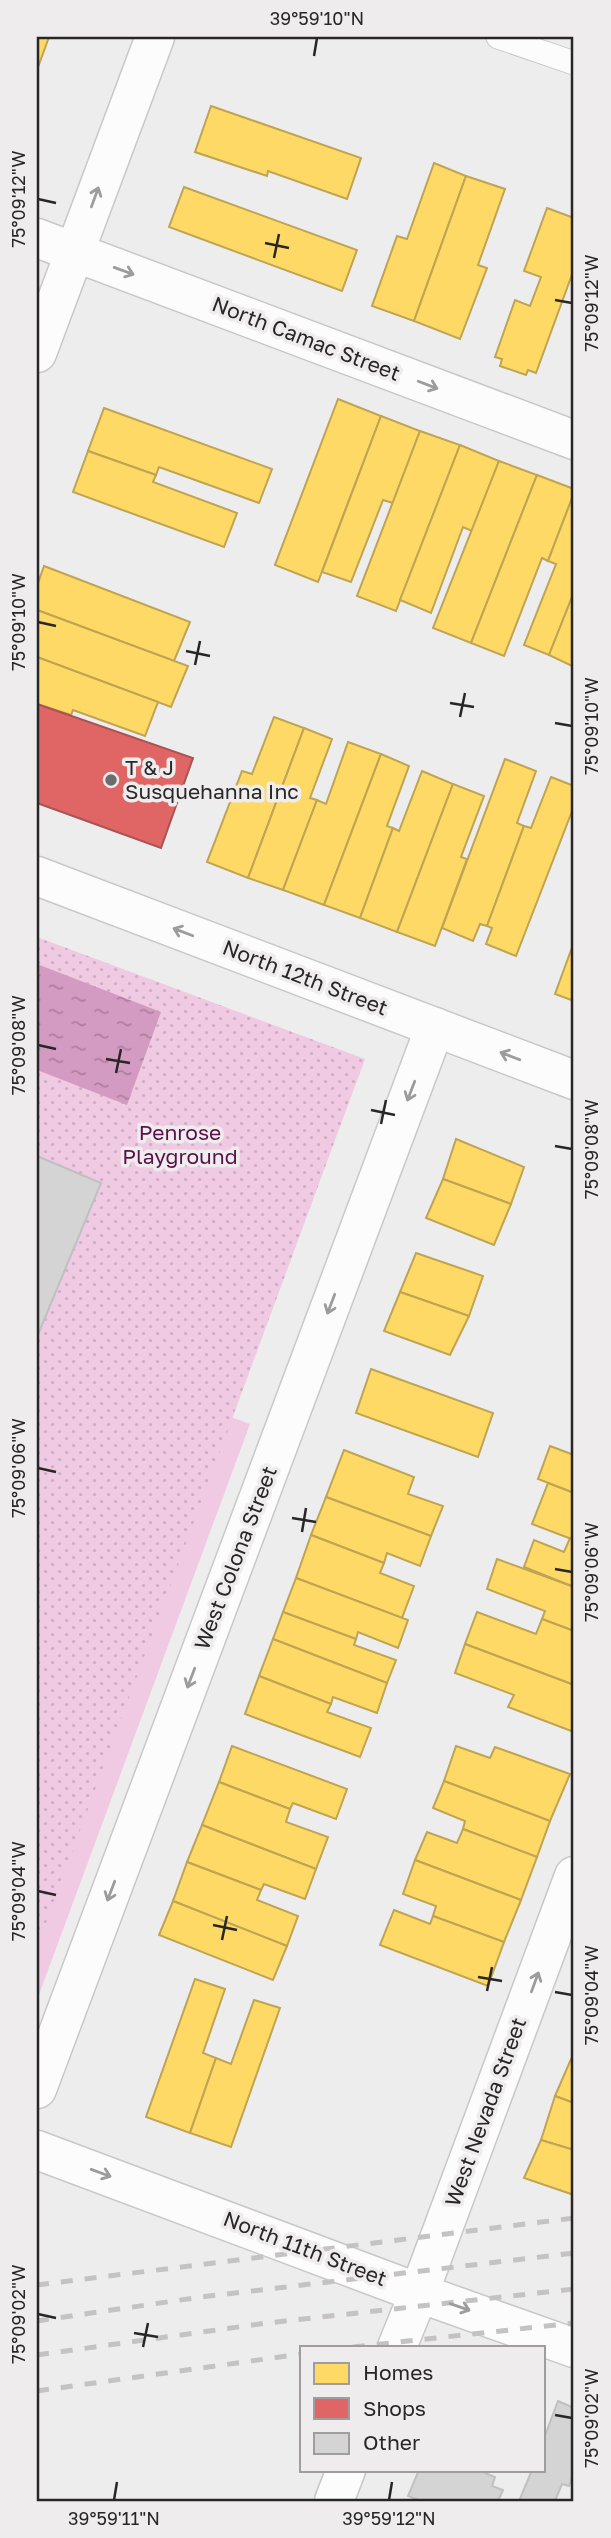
<svg xmlns="http://www.w3.org/2000/svg" width="611" height="2538" viewBox="0 0 611 2538" font-family="'Golos Text',sans-serif">
	<style>
		.green { fill: #efcae2 }
		.park { fill: url(#park-dots) }
		.water { fill: url(#water-ripples) }
		.homes { fill: #ffd966; stroke: #bea453; stroke-width: 2 }
		.shops { fill: #e06666; stroke: #a95353; stroke-width: 2 }
		.building { fill: #d5d4d5; stroke: #c1c0c1; stroke-width: 2 }
		.lines { fill: none; stroke-linecap: round; stroke-linejoin: round }
		.service-casing { stroke: #c9c8c9; stroke-width: 25 }
		.minor-casing { stroke: #c9c8c9; stroke-width: 41 }
		.secondary-casing { stroke: #c9c8c9; stroke-width: 41 }
		.service { stroke: #fcfcfc; stroke-width: 23 }
		.minor { stroke: #fcfcfc; stroke-width: 38 }
		.secondary { stroke: #fcfcfc; stroke-width: 38 }
		.rail { stroke: #c4c2c3; stroke-width: 5; stroke-dasharray: 12 12; stroke-linecap: butt }
		.oneway { stroke: #9d9c9c }
		.ticks { fill: none; stroke: #282727; stroke-width: 2.5 }
		.poi-dot { fill: #6d6c6d; stroke: #efecee; stroke-width: 2.5 }
		.labels { text-anchor: middle; stroke-width: 7; stroke-linejoin: round; paint-order: stroke }
		.street-label { font-size: 21px; fill: #282727; stroke: #efecee }
		.poi-label { font-size: 21px; fill: #282727; stroke: #efecee; text-anchor: start }
		.park-label { font-size: 21px; fill: #5a1048; stroke: #efecee }
		.neatline { fill: none; stroke: #282727; stroke-width: 2.5 }
		.ticks-label { font-size: 18px; text-anchor: middle; fill: #282727 }
	</style>
	<defs>
		<pattern id="park-dots" width="8" height="8" patternUnits="userSpaceOnUse" patternTransform="scale(1.75)"><rect width="8" height="8" fill="#efcae2"/><path d="M2 2h.1M6 6h.1" fill="none" stroke="#cdaec2" stroke-width="1.8" stroke-linecap="round"/></pattern>
		<pattern id="water-ripples" width="26" height="14" patternUnits="userSpaceOnUse" patternTransform="scale(1.75)"><rect width="26" height="14" fill="#d49bc2"/><path d="M2 4q2-2 4 0t4 0M15 11q2-2 4 0t4 0" fill="none" stroke="#ac7e9e"/></pattern>
	</defs>
	<rect width="100%" height="100%" fill="#eeedee"/>
	<path class="green" d="M 37,1345 L 250,1424 L 37,2000 Z"/>
	<path class="park" d="M 37,937 L 365,1059 L 37,1947 Z"/>
	<path class="water" d="M 37,964 L 161,1012 L 127,1105 L 37,1070 Z"/>
	<g class="homes">
		<path d="M 37,37 L 49,37 L 37,70 Z"/>
		<path d="M 211,106 L 361,158 L 347,199 L 268,171 L 267,176 L 195,152 Z"/>
		<path d="M 434,163 L 466,176 L 414,321 L 372,306 L 397,236 L 407,239 Z"/>
		<path d="M 466,176 L 505,189 L 478,265 L 487,268 L 460,339 L 414,321 Z"/>
		<path d="M 184,187 L 357,250 L 342,291 L 169,227 Z"/>
		<path d="M 547,208 L 574,218 L 574,269 L 536,373 L 528,370 L 526,375 L 500,366 L 502,359 L 495,357 L 515,300 L 530,306 L 541,277 L 524,271 Z"/>
		<path d="M 338,399 L 381,416 L 318,582 L 275,565 Z"/>
		<path d="M 104,408 L 272,469 L 259,503 L 159,467 L 156,475 L 88,451 Z"/>
		<path d="M 381,416 L 420,431 L 393,503 L 383,500 L 351,582 L 322,572 Z"/>
		<path d="M 420,431 L 460,445 L 396,611 L 357,596 Z"/>
		<path d="M 460,445 L 499,461 L 472,531 L 463,527 L 431,613 L 400,600 Z"/>
		<path d="M 88,451 L 156,475 L 153,482 L 237,513 L 224,547 L 73,492 Z"/>
		<path d="M 499,461 L 537,475 L 471,643 L 433,628 Z"/>
		<path d="M 537,475 L 574,489 L 574,493 L 548,561 L 542,558 L 504,656 L 471,643 Z"/>
		<path d="M 574,493 L 574,592 L 549,655 L 524,645 L 556,564 L 548,561 Z"/>
		<path d="M 44,566 L 190,622 L 174,661 L 37,610 L 37,586 Z"/>
		<path d="M 574,592 L 574,667 L 549,655 Z"/>
		<path d="M 37,610 L 188,666 L 171,707 L 37,657 Z"/>
		<path d="M 37,657 L 158,702 L 145,736 L 73,710 L 71,715 L 37,704 Z"/>
		<path d="M 274,717 L 304,728 L 248,878 L 207,862 L 242,771 L 252,774 Z"/>
		<path d="M 304,728 L 332,739 L 310,798 L 317,800 L 283,890 L 248,878 Z"/>
		<path d="M 348,742 L 381,754 L 324,905 L 283,890 L 317,800 L 326,804 Z"/>
		<path d="M 381,754 L 409,766 L 387,826 L 393,828 L 360,918 L 324,905 Z"/>
		<path d="M 505,759 L 536,771 L 517,823 L 524,826 L 487,926 L 480,924 L 473,941 L 442,928 Z"/>
		<path d="M 422,771 L 453,784 L 397,932 L 360,918 L 393,828 L 399,831 Z"/>
		<path d="M 551,777 L 574,786 L 574,806 L 516,956 L 486,944 L 492,928 L 487,926 L 524,826 L 531,828 Z"/>
		<path d="M 453,784 L 484,796 L 461,857 L 467,859 L 435,946 L 397,932 Z"/>
		<path d="M 574,942 L 574,1001 L 555,994 Z"/>
		<path d="M 456,1139 L 524,1167 L 511,1204 L 443,1179 Z"/>
		<path d="M 443,1179 L 511,1204 L 494,1245 L 426,1218 Z"/>
		<path d="M 416,1253 L 483,1276 L 469,1316 L 400,1292 Z"/>
		<path d="M 400,1292 L 469,1316 L 450,1355 L 384,1331 Z"/>
		<path d="M 371,1369 L 493,1413 L 478,1457 L 356,1413 Z"/>
		<path d="M 550,1446 L 574,1455 L 574,1493 L 538,1479 Z"/>
		<path d="M 344,1450 L 414,1477 L 408,1494 L 443,1506 L 431,1536 L 326,1497 Z"/>
		<path d="M 548,1483 L 574,1493 L 574,1540 L 532,1524 Z"/>
		<path d="M 326,1497 L 431,1536 L 420,1566 L 387,1553 L 384,1563 L 311,1535 Z"/>
		<path d="M 311,1535 L 384,1563 L 380,1573 L 414,1586 L 402,1618 L 296,1578 Z"/>
		<path d="M 570,1538 L 574,1540 L 574,1587 L 524,1567 L 534,1540 L 564,1552 Z"/>
		<path d="M 497,1559 L 574,1587 L 574,1631 L 542,1619 L 545,1611 L 487,1589 Z"/>
		<path d="M 296,1578 L 408,1620 L 398,1648 L 358,1632 L 356,1639 L 283,1612 Z"/>
		<path d="M 283,1612 L 356,1639 L 354,1645 L 396,1660 L 387,1683 L 273,1639 Z"/>
		<path d="M 477,1612 L 536,1634 L 542,1619 L 574,1631 L 574,1685 L 465,1644 Z"/>
		<path d="M 273,1639 L 387,1683 L 377,1713 L 333,1697 L 331,1704 L 259,1676 Z"/>
		<path d="M 465,1644 L 574,1685 L 574,1732 L 508,1707 L 514,1695 L 455,1673 Z"/>
		<path d="M 259,1676 L 331,1704 L 327,1712 L 371,1728 L 360,1757 L 245,1714 Z"/>
		<path d="M 232,1746 L 347,1789 L 336,1819 L 293,1803 L 290,1809 L 219,1782 Z"/>
		<path d="M 456,1746 L 490,1758 L 495,1747 L 570,1774 L 550,1821 L 444,1781 Z"/>
		<path d="M 444,1781 L 550,1821 L 537,1857 L 463,1829 L 465,1821 L 433,1808 Z"/>
		<path d="M 219,1782 L 290,1809 L 286,1822 L 328,1837 L 316,1869 L 202,1825 Z"/>
		<path d="M 202,1825 L 316,1869 L 305,1899 L 264,1884 L 261,1890 L 187,1862 Z"/>
		<path d="M 463,1829 L 537,1857 L 521,1900 L 415,1860 L 427,1832 L 457,1843 Z"/>
		<path d="M 415,1860 L 521,1900 L 504,1942 L 433,1916 L 436,1906 L 403,1894 Z"/>
		<path d="M 187,1862 L 261,1890 L 257,1900 L 298,1916 L 287,1946 L 173,1901 Z"/>
		<path d="M 173,1901 L 287,1946 L 273,1980 L 159,1935 Z"/>
		<path d="M 394,1910 L 430,1924 L 433,1916 L 504,1942 L 488,1986 L 380,1945 Z"/>
		<path d="M 195,1979 L 225,1989 L 203,2053 L 216,2058 L 190,2133 L 146,2117 Z"/>
		<path d="M 254,2000 L 280,2008 L 231,2147 L 190,2133 L 216,2058 L 231,2064 Z"/>
		<path d="M 571,2059 L 574,2060 L 574,2103 L 555,2096 Z"/>
		<path d="M 555,2096 L 574,2103 L 574,2150 L 541,2140 Z"/>
		<path d="M 541,2140 L 574,2150 L 574,2195 L 524,2178 Z"/>
	</g>
	<path class="shops" d="M 37,704 L 193,758 L 161,848 L 37,803 Z"/>
	<g class="building">
		<path d="M 37,1156 L 101,1183 L 37,1337 Z"/>
		<path d="M 558,2401 L 574,2408 L 574,2472 L 569,2486 L 562,2484 L 555,2501 L 519,2501 L 532,2470 L 543,2470 L 543,2441 Z"/>
		<path d="M 419,2470 L 478,2470 L 495,2477 L 492,2486 L 503,2490 L 498,2501 L 421,2501 L 408,2496 Z"/>
	</g>
	<g class="lines">
		<g class="service-casing">
			<path id="service" d="M 498,37 L 574,63"/>
		</g>
		<g class="minor-casing">
			<g id="minor">
				<path d="M 37,238 L 574,440"/>
				<path d="M 37,353 L 155,37"/>
				<path d="M 37,2089 L 435,1027"/>
				<path d="M 397,2347 L 419,2293 L 574,1876"/>
				<path d="M 334,2501 L 346,2470"/>
			</g>
		</g>
		<g class="secondary-casing">
			<g id="secondary">
				<path d="M 37,876 L 574,1080"/>
				<path d="M 37,2150 L 419,2293 L 574,2348"/>
			</g>
		</g>
		<use href="#service" class="service"/>
		<use href="#minor" class="minor"/>
		<use href="#secondary" class="secondary"/>
		<g class="rail">
			<path d="M 37,2285 L 574,2218"/>
			<path d="M 37,2321 L 201,2297 L 574,2253"/>
			<path d="M 353,2347 L 574,2323"/>
			<path d="M 37,2355 L 267,2323 L 574,2289"/>
			<path d="M 37,2391 L 301,2354"/>
		</g>
	</g>
	<defs><path id="oneway-shaft" d="M-6 0H5M1.5-3L5.5 0L1.5 3" fill="none" stroke-width="1.6" stroke-linecap="round" stroke-linejoin="round" transform="scale(1.75)"/></defs>
	<g class="oneway">
		<use href="#oneway-shaft" transform="translate(95 197) rotate(-70)"/>
		<use href="#oneway-shaft" transform="translate(124 271) rotate(20)"/>
		<use href="#oneway-shaft" transform="translate(428 385) rotate(21)"/>
		<use href="#oneway-shaft" transform="translate(183 932) rotate(-159)"/>
		<use href="#oneway-shaft" transform="translate(510 1056) rotate(-159)"/>
		<use href="#oneway-shaft" transform="translate(411 1091) rotate(111)"/>
		<use href="#oneway-shaft" transform="translate(331 1304) rotate(111)"/>
		<use href="#oneway-shaft" transform="translate(191 1678) rotate(111)"/>
		<use href="#oneway-shaft" transform="translate(111 1891) rotate(111)"/>
		<use href="#oneway-shaft" transform="translate(535 1982) rotate(-70)"/>
		<use href="#oneway-shaft" transform="translate(101 2173) rotate(20)"/>
		<use href="#oneway-shaft" transform="translate(460 2307) rotate(19)"/>
	</g>
	<path class="ticks" d="M 314,56 L 317,38M 38,199 L 56,203M 265,243 L 289,248M 274,258 L 279,234M 555,300 L 572,303M 38,622 L 56,626M 186,651 L 210,656M 195,665 L 200,641M 450,703 L 474,707M 460,717 L 465,693M 555,723 L 572,726M 38,1045 L 56,1049M 106,1059 L 130,1063M 116,1073 L 121,1049M 371,1110 L 395,1115M 381,1124 L 386,1100M 555,1146 L 572,1149M 38,1468 L 56,1472M 292,1518 L 316,1522M 302,1532 L 306,1508M 555,1569 L 572,1572M 38,1891 L 56,1895M 213,1925 L 237,1930M 222,1940 L 227,1916M 478,1977 L 502,1981M 487,1991 L 492,1967M 555,1992 L 572,1995M 38,2314 L 56,2318M 134,2333 L 158,2337M 143,2347 L 148,2323M 555,2415 L 572,2418M 114,2500 L 117,2482M 389,2500 L 392,2482"/>
	<circle class="poi-dot" cx="111" cy="780" r="7"/>
	<g class="labels">
		<g class="street-label">
			<text transform="translate(306 339) rotate(21)" y="7">North Camac Street</text>
			<text transform="translate(305 978) rotate(21)" y="7">North 12th Street</text>
			<text transform="translate(236 1558) rotate(-69)" y="7">West Colona Street</text>
			<text transform="translate(486 2112) rotate(-70)" y="7">West Nevada Street</text>
			<text transform="translate(305 2249) rotate(21)" y="7">North 11th Street</text>
		</g>
		<g class="poi-label">
			<text x="125" y="775">T &amp; J<tspan x="125" dy="24">Susquehanna Inc</tspan></text>
		</g>
		<g class="park-label">
			<text x="180" y="1140">Penrose<tspan x="180" dy="24">Playground</tspan></text>
		</g>
	</g>
	<rect width="611" height="2538" fill="none" stroke="#efecee" stroke-width="77"/>
	<rect x="300" y="2346" width="245" height="126" fill="#efecee" stroke="#9f9d9e" stroke-width="2"/>
	<rect x="314" y="2363" width="35" height="21" fill="#ffd966" stroke="#9f9d9e" stroke-width="2"/>
	<text x="363" y="2380" font-size="21" fill="#282727">Homes</text>
	<rect x="314" y="2398" width="35" height="21" fill="#e06666" stroke="#9f9d9e" stroke-width="2"/>
	<text x="363" y="2416" font-size="21" fill="#282727">Shops</text>
	<rect x="314" y="2433" width="35" height="21" fill="#d5d4d5" stroke="#9f9d9e" stroke-width="2"/>
	<text x="363" y="2450" font-size="21" fill="#282727">Other</text>
	<rect x="38" y="38" width="534" height="2462" class="neatline"/>
	<g class="ticks-label">
		<text x="317" y="25">39°59'10"N</text>
		<text transform="translate(19 199) rotate(-90)" y="6">75°09'12"W</text>
		<text transform="translate(592 303) rotate(-90)" y="6">75°09'12"W</text>
		<text transform="translate(19 622) rotate(-90)" y="6">75°09'10"W</text>
		<text transform="translate(592 726) rotate(-90)" y="6">75°09'10"W</text>
		<text transform="translate(19 1045) rotate(-90)" y="6">75°09'08"W</text>
		<text transform="translate(592 1149) rotate(-90)" y="6">75°09'08"W</text>
		<text transform="translate(19 1468) rotate(-90)" y="6">75°09'06"W</text>
		<text transform="translate(592 1572) rotate(-90)" y="6">75°09'06"W</text>
		<text transform="translate(19 1891) rotate(-90)" y="6">75°09'04"W</text>
		<text transform="translate(592 1995) rotate(-90)" y="6">75°09'04"W</text>
		<text transform="translate(19 2314) rotate(-90)" y="6">75°09'02"W</text>
		<text transform="translate(592 2418) rotate(-90)" y="6">75°09'02"W</text>
		<text x="114" y="2525">39°59'11"N</text>
		<text x="389" y="2525">39°59'12"N</text>
	</g>
</svg>
